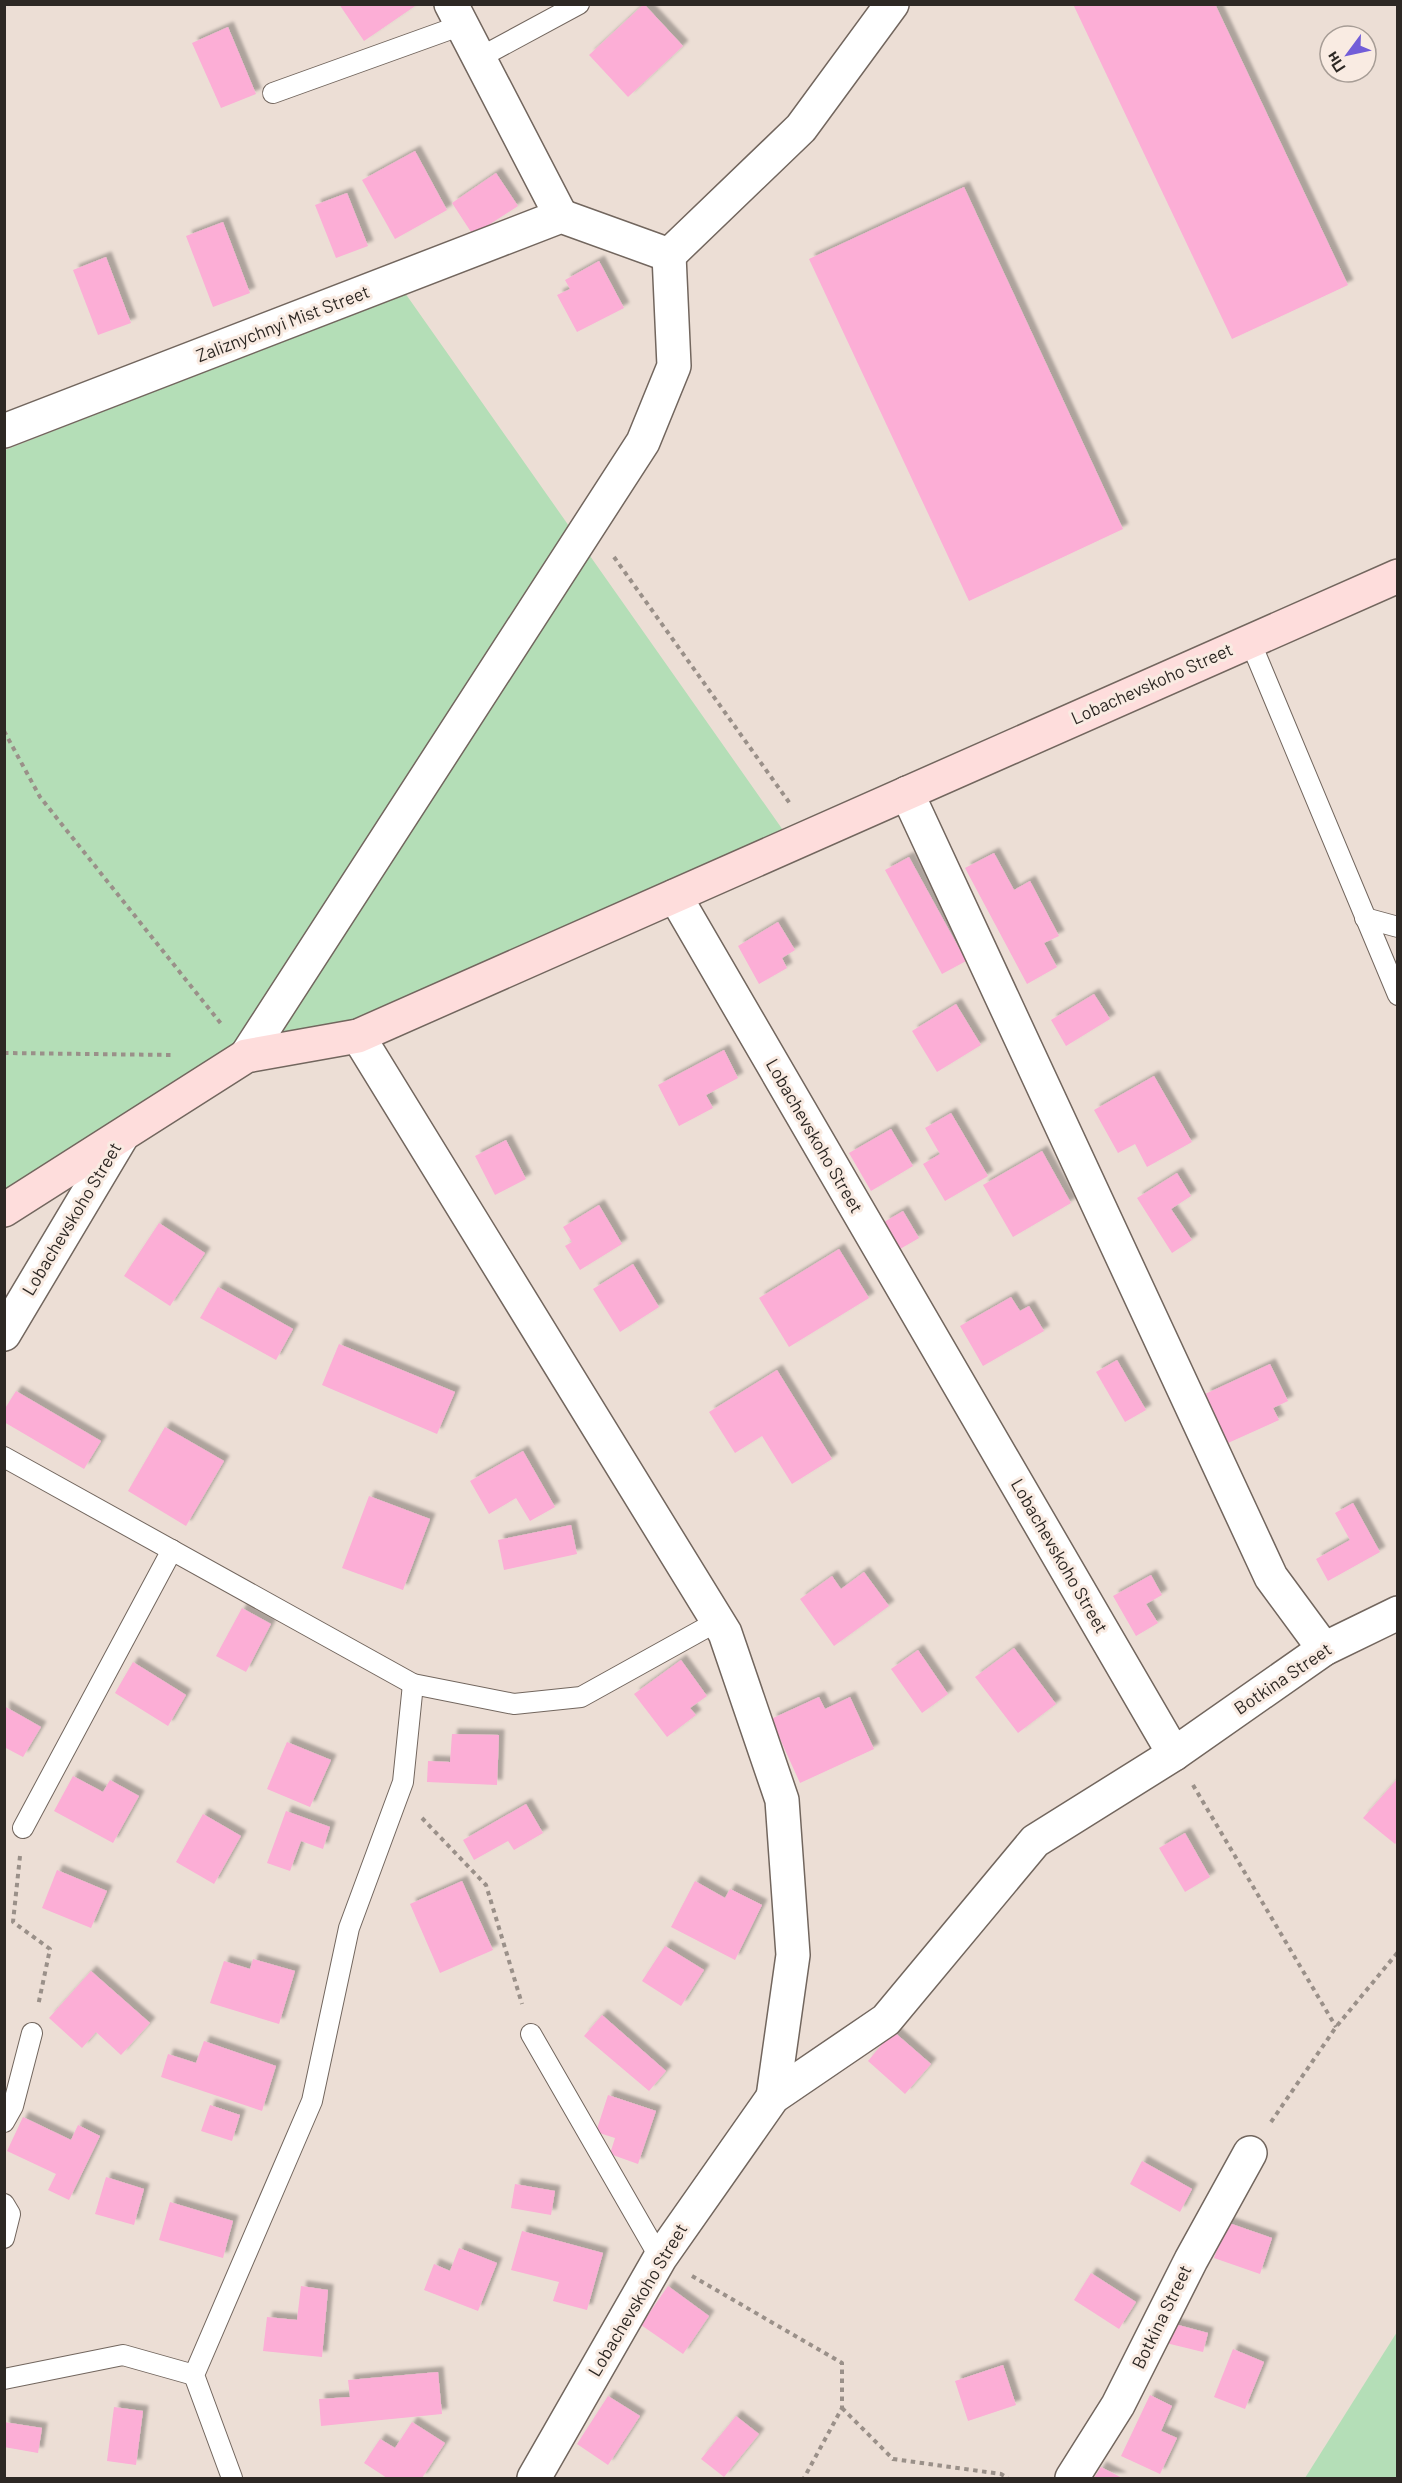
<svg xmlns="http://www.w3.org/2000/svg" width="1402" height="2483" viewBox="0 0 1402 2483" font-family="Barlow,sans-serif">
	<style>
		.green { fill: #b4deb7 }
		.building { fill: #fcaed6; filter: url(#shadow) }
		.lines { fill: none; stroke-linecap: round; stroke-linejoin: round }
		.lane-casing { stroke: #72665e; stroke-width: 22 }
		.street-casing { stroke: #72665e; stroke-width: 36 }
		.secondary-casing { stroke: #72665e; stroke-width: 36 }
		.path { stroke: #9a9089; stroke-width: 4; stroke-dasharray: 4.5 4.5; stroke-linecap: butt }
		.lane { stroke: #fff; stroke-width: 20 }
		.street { stroke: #fff; stroke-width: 33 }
		.secondary { stroke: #fedddc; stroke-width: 33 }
		.labels { text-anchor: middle; stroke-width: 6; stroke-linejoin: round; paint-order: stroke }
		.street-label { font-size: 18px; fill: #2d2824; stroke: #f9ebe2 }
	</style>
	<defs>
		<filter id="shadow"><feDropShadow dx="5.5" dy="-5.5" stdDeviation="1.5" flood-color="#0004"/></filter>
	</defs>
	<rect width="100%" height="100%" fill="#ecded5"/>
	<g class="green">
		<path d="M 405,293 L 785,833 L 356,1022 L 236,1045 L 5,1192 L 5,450 Z"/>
		<path d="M 1397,2332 L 1397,2478 L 1305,2478 Z"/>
	</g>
	<g class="building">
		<path d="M 339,4 L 418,4 L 364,41 Z"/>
		<path d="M 644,4 L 683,46 L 628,97 L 589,55 Z"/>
		<path d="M 1073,4 L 1215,4 L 1348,285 L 1232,339 Z"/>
		<path d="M 228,27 L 256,94 L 221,108 L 192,43 Z"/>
		<path d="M 415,151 L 447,210 L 395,239 L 362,180 Z"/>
		<path d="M 496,173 L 518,206 L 473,235 L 452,203 Z"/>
		<path d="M 964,187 L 1123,529 L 969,601 L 809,259 Z"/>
		<path d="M 347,193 L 368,246 L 336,258 L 315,205 Z"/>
		<path d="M 223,222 L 250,293 L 213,307 L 186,236 Z"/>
		<path d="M 106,257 L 131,323 L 98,335 L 73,270 Z"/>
		<path d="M 599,261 L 624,308 L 577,332 L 557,295 L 570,289 L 565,280 Z"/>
		<path d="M 994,853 L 1014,890 L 1030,881 L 1059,936 L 1044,943 L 1057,967 L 1027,984 L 965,868 Z"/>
		<path d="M 909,857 L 966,961 L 942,974 L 885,870 Z"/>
		<path d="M 778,922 L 795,950 L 782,958 L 787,968 L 759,984 L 738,946 Z"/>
		<path d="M 1094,994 L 1110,1019 L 1066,1046 L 1051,1020 Z"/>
		<path d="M 956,1004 L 981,1045 L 937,1072 L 912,1031 Z"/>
		<path d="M 724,1050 L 738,1078 L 706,1095 L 713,1108 L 679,1126 L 658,1085 Z"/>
		<path d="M 1154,1076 L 1192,1142 L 1147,1167 L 1135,1144 L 1118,1153 L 1094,1110 Z"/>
		<path d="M 951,1113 L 988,1176 L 945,1201 L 923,1164 L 940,1154 L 925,1128 Z"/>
		<path d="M 891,1129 L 913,1166 L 871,1191 L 849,1153 Z"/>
		<path d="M 506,1140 L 526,1179 L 495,1195 L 475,1156 Z"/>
		<path d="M 1042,1151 L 1071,1203 L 1013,1237 L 983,1185 Z"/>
		<path d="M 1177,1173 L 1191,1196 L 1171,1209 L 1192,1240 L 1172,1253 L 1137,1198 Z"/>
		<path d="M 599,1205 L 622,1244 L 580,1270 L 565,1246 L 572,1242 L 563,1227 Z"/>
		<path d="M 903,1211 L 919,1238 L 900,1249 L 884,1222 Z"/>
		<path d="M 159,1223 L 205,1253 L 170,1306 L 124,1276 Z"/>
		<path d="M 839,1249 L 869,1298 L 789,1347 L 759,1298 Z"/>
		<path d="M 633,1264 L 659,1307 L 620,1332 L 593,1289 Z"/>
		<path d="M 218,1287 L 293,1329 L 276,1360 L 200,1318 Z"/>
		<path d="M 1011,1297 L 1020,1311 L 1029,1306 L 1044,1331 L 983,1366 L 960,1326 Z"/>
		<path d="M 339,1344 L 455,1392 L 437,1434 L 322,1385 Z"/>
		<path d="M 1117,1360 L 1146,1410 L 1125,1422 L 1096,1372 Z"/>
		<path d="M 1270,1364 L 1288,1401 L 1273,1408 L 1279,1420 L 1228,1443 L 1205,1394 Z"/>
		<path d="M 777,1370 L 832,1459 L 792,1484 L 762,1436 L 735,1453 L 709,1412 Z"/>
		<path d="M 16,1391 L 101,1441 L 84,1469 L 4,1422 L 4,1410 Z"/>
		<path d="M 165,1427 L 224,1461 L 186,1526 L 128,1491 Z"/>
		<path d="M 523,1451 L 555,1507 L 530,1521 L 516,1498 L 489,1514 L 470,1481 Z"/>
		<path d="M 369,1496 L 430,1519 L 403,1590 L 342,1568 Z"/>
		<path d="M 1353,1503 L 1380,1552 L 1328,1581 L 1316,1559 L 1350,1540 L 1335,1513 Z"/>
		<path d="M 571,1525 L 577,1554 L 504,1570 L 498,1540 Z"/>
		<path d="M 864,1572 L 889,1606 L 834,1646 L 800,1599 L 832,1576 L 841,1589 Z"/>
		<path d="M 1151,1575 L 1162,1595 L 1146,1604 L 1158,1623 L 1136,1636 L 1113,1596 Z"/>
		<path d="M 242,1608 L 271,1624 L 246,1672 L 216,1656 Z"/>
		<path d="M 1014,1648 L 1056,1704 L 1018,1733 L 975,1677 Z"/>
		<path d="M 918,1650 L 948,1694 L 922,1713 L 891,1669 Z"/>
		<path d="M 681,1660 L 707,1696 L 690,1708 L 696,1715 L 667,1737 L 634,1694 Z"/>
		<path d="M 133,1662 L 186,1695 L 168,1726 L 115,1693 Z"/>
		<path d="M 819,1697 L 825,1709 L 850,1697 L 874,1749 L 800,1783 L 771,1719 Z"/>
		<path d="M 4,1706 L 41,1727 L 23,1757 L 4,1747 Z"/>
		<path d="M 452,1734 L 499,1735 L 497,1785 L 427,1782 L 428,1761 L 450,1762 Z"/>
		<path d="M 287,1742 L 331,1760 L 310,1807 L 267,1789 Z"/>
		<path d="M 73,1776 L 103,1792 L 110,1780 L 139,1796 L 113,1843 L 54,1811 Z"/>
		<path d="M 1398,1778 L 1398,1841 L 1395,1844 L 1363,1818 Z"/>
		<path d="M 526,1804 L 543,1833 L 514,1850 L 508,1841 L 474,1860 L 463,1840 Z"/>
		<path d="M 286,1811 L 330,1827 L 323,1849 L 301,1841 L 290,1871 L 267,1863 Z"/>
		<path d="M 203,1814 L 241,1836 L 214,1884 L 176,1862 Z"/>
		<path d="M 1185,1833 L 1210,1877 L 1185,1892 L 1159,1848 Z"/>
		<path d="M 57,1870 L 107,1891 L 91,1928 L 42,1908 Z"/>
		<path d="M 462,1881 L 493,1950 L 440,1973 L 410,1904 Z"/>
		<path d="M 695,1881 L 725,1898 L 730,1889 L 762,1905 L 735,1960 L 671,1927 Z"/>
		<path d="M 665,1946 L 704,1970 L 681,2006 L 642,1981 Z"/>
		<path d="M 253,1959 L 295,1971 L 279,2024 L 210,2003 L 224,1961 L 250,1969 Z"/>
		<path d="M 91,1971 L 150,2023 L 121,2055 L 96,2032 L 82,2048 L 49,2018 Z"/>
		<path d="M 602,2015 L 666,2071 L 649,2091 L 584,2036 Z"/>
		<path d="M 893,2031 L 931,2064 L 905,2094 L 868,2061 Z"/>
		<path d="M 204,2041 L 276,2066 L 262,2111 L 161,2077 L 168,2054 L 196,2063 Z"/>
		<path d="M 608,2095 L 656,2111 L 638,2164 L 610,2154 L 615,2138 L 596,2132 Z"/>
		<path d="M 210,2105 L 240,2115 L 232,2141 L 201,2131 Z"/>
		<path d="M 23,2117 L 71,2140 L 78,2125 L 100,2136 L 69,2200 L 48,2190 L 56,2174 L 7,2151 Z"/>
		<path d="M 1142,2161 L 1192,2189 L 1180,2212 L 1130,2184 Z"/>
		<path d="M 106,2177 L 144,2189 L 134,2225 L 95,2214 Z"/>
		<path d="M 515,2184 L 555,2191 L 551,2215 L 511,2208 Z"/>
		<path d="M 170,2202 L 233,2221 L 223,2258 L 159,2240 Z"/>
		<path d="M 1226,2222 L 1272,2238 L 1260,2274 L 1214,2258 Z"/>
		<path d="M 522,2231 L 603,2253 L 587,2310 L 553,2301 L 559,2282 L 511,2270 Z"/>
		<path d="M 459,2248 L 497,2263 L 478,2311 L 424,2290 L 434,2264 L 450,2271 Z"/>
		<path d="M 1091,2273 L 1136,2302 L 1119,2329 L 1074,2300 Z"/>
		<path d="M 301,2286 L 328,2290 L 322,2357 L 263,2351 L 267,2317 L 297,2320 Z"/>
		<path d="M 668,2286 L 709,2316 L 683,2354 L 641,2325 Z"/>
		<path d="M 1171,2323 L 1208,2333 L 1203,2352 L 1166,2343 Z"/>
		<path d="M 1233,2349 L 1264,2362 L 1245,2409 L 1214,2397 Z"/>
		<path d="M 1003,2365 L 1016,2405 L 968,2421 L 955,2381 Z"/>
		<path d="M 438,2372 L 442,2414 L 321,2426 L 319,2399 L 350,2397 L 348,2380 Z"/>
		<path d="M 1150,2395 L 1172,2406 L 1161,2431 L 1177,2438 L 1160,2474 L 1121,2456 Z"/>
		<path d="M 608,2396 L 640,2416 L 608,2465 L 577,2444 Z"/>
		<path d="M 114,2407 L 143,2411 L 136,2465 L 107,2461 Z"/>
		<path d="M 736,2416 L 759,2434 L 724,2477 L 701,2459 Z"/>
		<path d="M 4,2422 L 42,2428 L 38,2453 L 4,2447 Z"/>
		<path d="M 412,2422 L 445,2443 L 422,2478 L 387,2478 L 364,2463 L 380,2439 L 395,2448 Z"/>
		<path d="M 1101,2467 L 1122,2478 L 1094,2478 Z"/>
	</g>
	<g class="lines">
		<g class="lane-casing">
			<g id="lane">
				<path d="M 479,58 L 579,4"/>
				<path d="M 273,93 L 462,25"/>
				<path d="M 1250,641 L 1398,995"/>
				<path d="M 1365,918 L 1398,927"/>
				<path d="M 4,1457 L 413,1684 L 514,1704 L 581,1697 L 718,1621"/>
				<path d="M 23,1828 L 172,1550"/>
				<path d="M 531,2034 L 660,2258"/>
				<path d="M 4,2122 L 13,2106 L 32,2033"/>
				<path d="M 4,2204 L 10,2214 L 4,2238"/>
				<path d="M 4,2379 L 123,2355 L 194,2375"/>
				<path d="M 232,2478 L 194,2375 L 312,2101 L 349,1928 L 403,1782 L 413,1684"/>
			</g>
		</g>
		<g class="street-casing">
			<g id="street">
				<path d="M 451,4 L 561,216"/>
				<path d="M 669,255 L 801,128 L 892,4"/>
				<path d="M 4,431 L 561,216 L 669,255"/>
				<path d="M 907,793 L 1271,1577 L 1324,1649"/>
				<path d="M 675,896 L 1174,1754"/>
				<path d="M 358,1036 L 725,1633 L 782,1800 L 793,1955 L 773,2097"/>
				<path d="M 246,1056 L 643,442 L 674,366 L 669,255"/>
				<path d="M 4,1334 L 122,1136"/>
				<path d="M 534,2478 L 660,2258 L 773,2097 L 886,2020 L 1035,1841 L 1174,1754 L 1324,1649 L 1398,1613"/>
				<path d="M 1072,2478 L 1118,2405 L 1191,2260 L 1250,2153"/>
			</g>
		</g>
		<g class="secondary-casing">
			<path id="secondary" d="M 4,1210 L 246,1056 L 358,1036 L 1398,576"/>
		</g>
		<g class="path">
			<path d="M 614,557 L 791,805"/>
			<path d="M 4,731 L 40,797 L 222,1025"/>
			<path d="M 4,1053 L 174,1055"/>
			<path d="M 1193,1785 L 1336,2027"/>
			<path d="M 422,1818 L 486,1885 L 522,2004"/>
			<path d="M 20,1856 L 13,1922 L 50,1949 L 38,2006"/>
			<path d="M 1271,2122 L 1336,2027 L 1398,1952"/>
			<path d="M 692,2276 L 842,2363 L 842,2408 L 804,2478"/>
			<path d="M 842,2408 L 893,2459 L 1001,2474 L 1008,2478"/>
		</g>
		<use href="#lane" class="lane"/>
		<use href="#street" class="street"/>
		<use href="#secondary" class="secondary"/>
	</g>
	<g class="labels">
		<g class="street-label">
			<text transform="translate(283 324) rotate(-21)" y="6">Zaliznychnyi Mist Street</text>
			<text transform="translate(1152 684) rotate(-24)" y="6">Lobachevskoho Street</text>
			<text transform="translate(814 1136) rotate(60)" y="6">Lobachevskoho Street</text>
			<text transform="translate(72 1219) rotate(-59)" y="6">Lobachevskoho Street</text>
			<text transform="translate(1059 1556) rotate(60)" y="6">Lobachevskoho Street</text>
			<text transform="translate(1283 1679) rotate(-34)" y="6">Botkina Street</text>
			<text transform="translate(638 2300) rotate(-59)" y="6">Lobachevskoho Street</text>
			<text transform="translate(1162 2317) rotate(-64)" y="6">Botkina Street</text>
		</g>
	</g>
	<rect width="1402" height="2483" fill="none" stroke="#2d2824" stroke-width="12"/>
	<g transform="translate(1348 54) rotate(237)"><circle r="28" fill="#f9ebe2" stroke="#a79d96" stroke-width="1.5"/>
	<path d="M0-4.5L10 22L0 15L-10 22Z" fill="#725dd8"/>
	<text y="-9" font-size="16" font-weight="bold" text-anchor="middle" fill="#2d2824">Пн</text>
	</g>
</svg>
